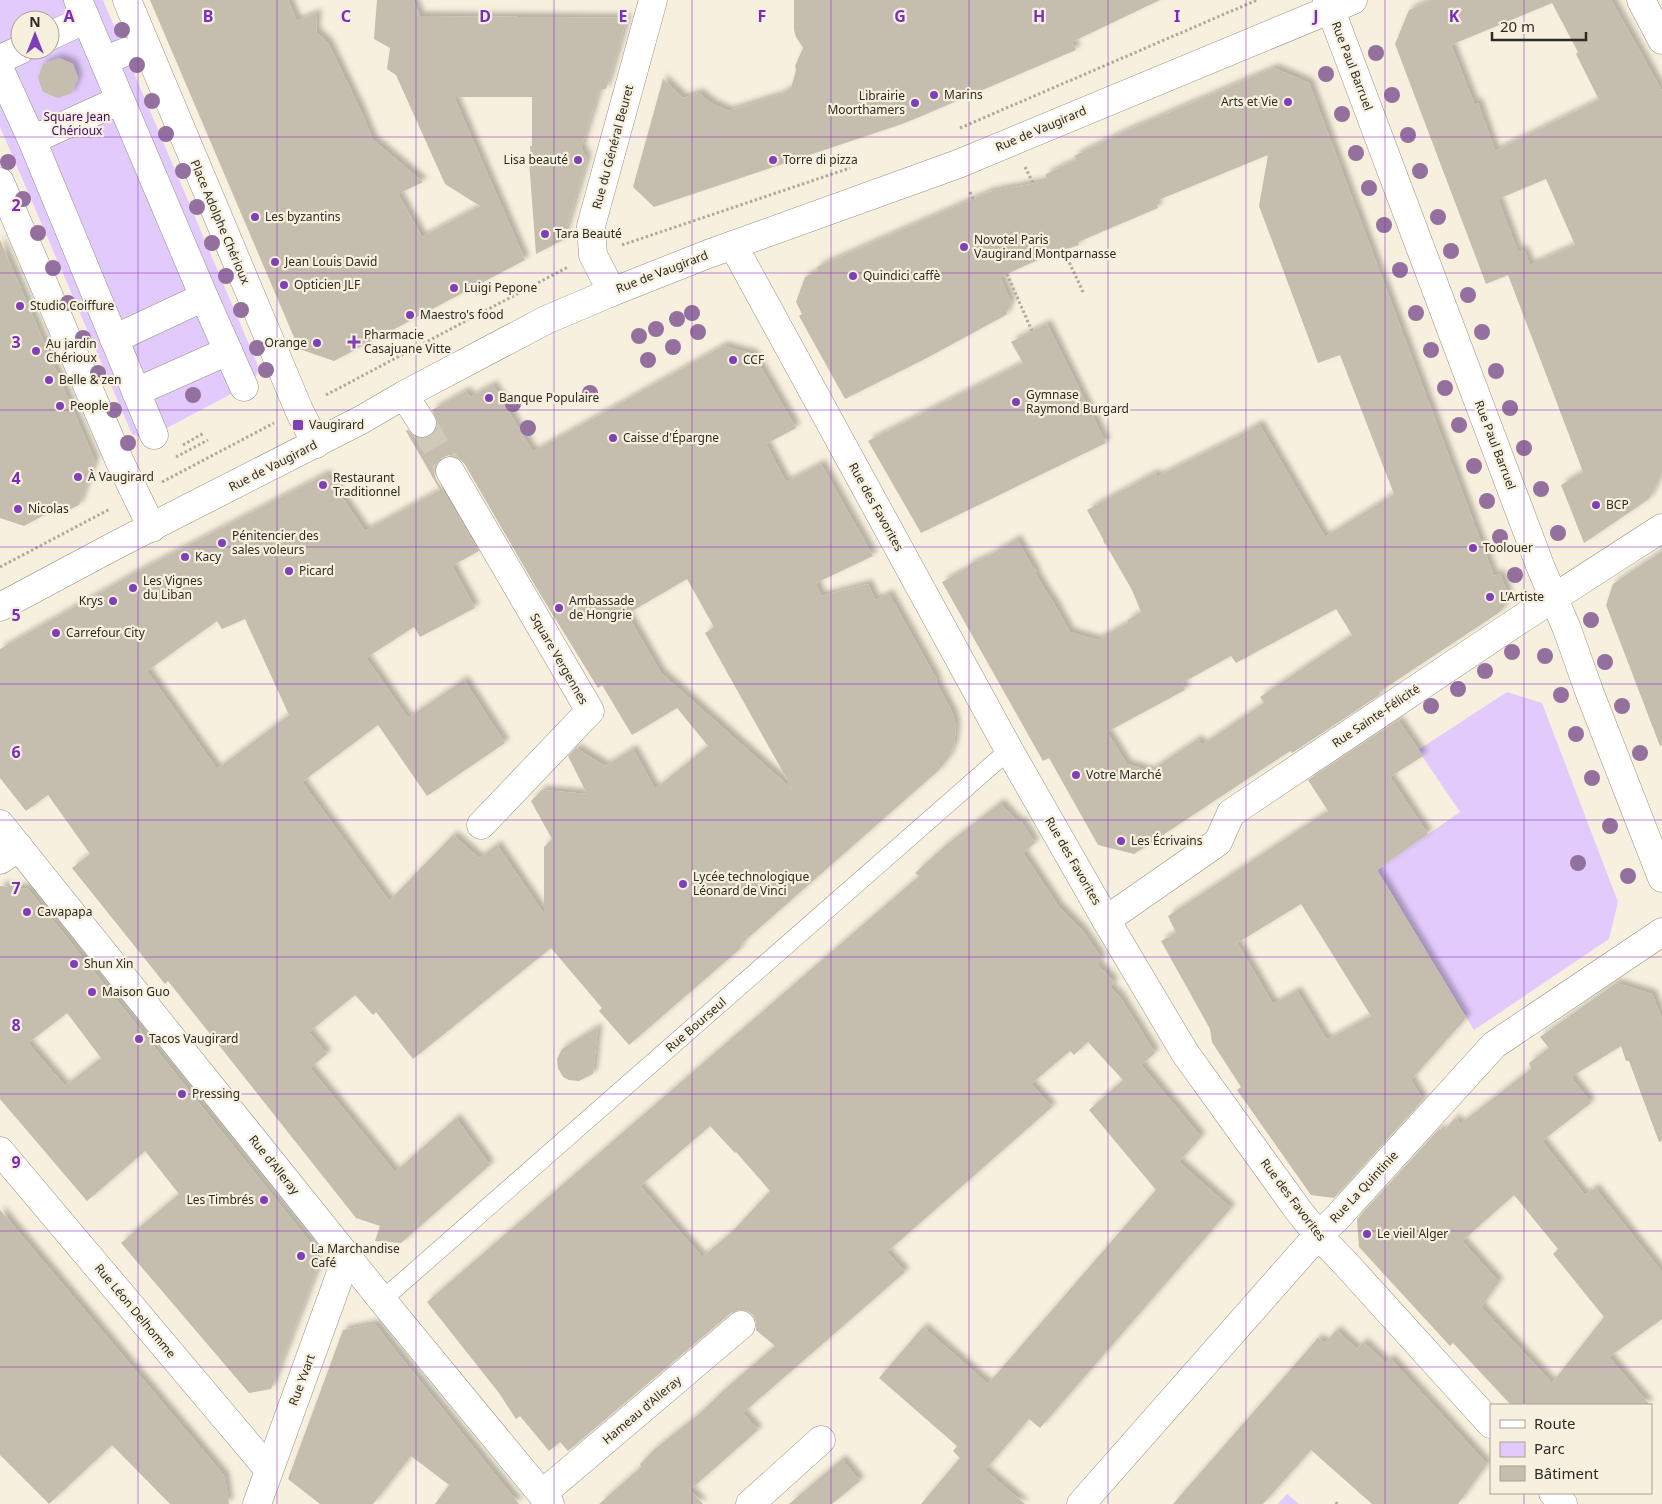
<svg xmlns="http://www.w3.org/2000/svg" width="1662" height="1504" viewBox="0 0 1662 1504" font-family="'Noto Sans',sans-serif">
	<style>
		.green { fill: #e2cafc; fill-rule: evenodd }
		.building { fill: #c5bdad; fill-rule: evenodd; filter: url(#shadow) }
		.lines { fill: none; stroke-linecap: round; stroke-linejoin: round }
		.street-tunnel { stroke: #cfc9b9; stroke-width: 28; stroke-dasharray: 28 14; stroke-linecap: butt }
		.lane-casing { stroke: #979080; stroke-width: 19 }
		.street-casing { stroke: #979080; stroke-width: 29 }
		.secondary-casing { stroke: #979080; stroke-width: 29 }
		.path { stroke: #afaa9c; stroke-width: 3; stroke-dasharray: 2.5 2.5; stroke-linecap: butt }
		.lane { stroke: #fff; stroke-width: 18 }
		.street { stroke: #fff; stroke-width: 28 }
		.secondary { stroke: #fff; stroke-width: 28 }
		.tree { fill: #94709e }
		.grid { fill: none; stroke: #7b2cbf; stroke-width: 1; stroke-opacity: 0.55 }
		.poi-dot { fill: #8040b5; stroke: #f7f0de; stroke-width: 2 }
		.labels { text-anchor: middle; stroke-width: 4.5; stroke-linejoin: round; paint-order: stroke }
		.street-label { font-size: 12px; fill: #2e2b25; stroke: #f7f0de }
		.poi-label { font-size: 12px; fill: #2e2b25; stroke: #f7f0de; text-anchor: start }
		.park-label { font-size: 12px; fill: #430869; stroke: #f7f0de }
		.grid-label { font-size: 16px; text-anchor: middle; font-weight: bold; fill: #7b2cbf; stroke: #f7f0de; stroke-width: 4.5; stroke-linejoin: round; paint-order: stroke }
	</style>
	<defs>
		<filter id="shadow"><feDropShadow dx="4.5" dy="-4.5" stdDeviation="2.5" flood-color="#0004"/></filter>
	</defs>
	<rect width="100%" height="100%" fill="#f7f0de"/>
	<g class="green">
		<path d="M 0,0 L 103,0 L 259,368 L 254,382 L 146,439 L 132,434 L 0,127 ZM 20,20 L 50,20 L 50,50 L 20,50 Z"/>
		<path d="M 1507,692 L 1542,703 L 1618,902 L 1609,939 L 1474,1030 L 1377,870 L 1460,812 L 1418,750 Z"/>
		<path d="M 1287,1494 L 1299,1504 L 1278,1504 Z"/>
	</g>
	<g class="building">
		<path d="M 150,0 L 288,0 L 297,21 L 317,13 L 316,32 L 328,43 L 361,111 L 373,140 L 423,182 L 398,194 L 422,237 L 480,206 L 445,184 L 396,75 L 387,69 L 390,48 L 374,39 L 377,0 L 413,0 L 420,16 L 627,18 L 606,89 L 599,90 L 581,148 L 587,158 L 563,240 L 536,254 L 529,161 L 531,159 L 530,146 L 532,146 L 532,97 L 454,97 L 525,260 L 334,361 L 299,349 Z"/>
		<path d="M 794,0 L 1160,0 L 1072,42 L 1076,50 L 905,123 L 654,207 L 633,187 L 663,79 L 683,98 L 699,93 L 711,103 L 728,111 L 780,95 L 791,88 L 796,70 L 795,66 L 803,48 L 796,37 L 794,30 Z"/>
		<path d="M 1432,0 L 1611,0 L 1662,91 L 1662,473 L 1649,499 L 1584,543 L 1561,485 L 1583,472 L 1552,390 L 1508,275 L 1486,284 L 1395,44 L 1409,10 ZM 1552,3 L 1578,52 L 1576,54 L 1599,100 L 1495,151 L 1478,103 L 1474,103 L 1451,45 ZM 1546,179 L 1575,245 L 1530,265 L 1524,250 L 1518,252 L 1498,199 Z"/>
		<path d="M 59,58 L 73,64 L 78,78 L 72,93 L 58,98 L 43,92 L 38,78 L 43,64 Z"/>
		<path d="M 1274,68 L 1309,83 L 1481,542 L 1494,576 L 1500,574 L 1508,594 L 1503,609 L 1497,614 L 1379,692 L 1381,694 L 1292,753 L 1290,751 L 1134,854 L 1098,845 L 1049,758 L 1043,761 L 942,582 L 966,569 L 970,564 L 987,557 L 1017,539 L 1032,566 L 1035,569 L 1036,575 L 1050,598 L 1052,600 L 1070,632 L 1097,640 L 1128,623 L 1128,620 L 1141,612 L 1132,590 L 1106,545 L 1104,543 L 1103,539 L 1087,510 L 1155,473 L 1157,477 L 1237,437 L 1259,424 L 1325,537 L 1394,494 L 1340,355 L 1318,363 L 1259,206 L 1268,155 L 1156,201 L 1158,208 L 1078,242 L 1079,245 L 1047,256 L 1000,277 L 1011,302 L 1006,315 L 923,360 L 845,399 L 799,316 L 802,314 L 796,302 L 805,277 L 818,271 L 817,267 L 989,192 L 1046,181 L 1046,174 L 1076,160 L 1074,156 L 1126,131 ZM 1336,609 L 1352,635 L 1260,697 L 1264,703 L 1202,745 L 1198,739 L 1150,771 L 1127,764 L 1107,732 L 1185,690 L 1182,683 L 1231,656 L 1236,663 Z"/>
		<path d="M 0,240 L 95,461 L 79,505 L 58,515 L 55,509 L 24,526 L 0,518 Z"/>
		<path d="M 1047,324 L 1106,443 L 921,533 L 868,441 L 1023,363 L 1011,342 Z"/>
		<path d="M 723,346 L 753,354 L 796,428 L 766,444 L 786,482 L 821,464 L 873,556 L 816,583 L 821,596 L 868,584 L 875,600 L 889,594 L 937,680 L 936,682 L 953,714 L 956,726 L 954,745 L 949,757 L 939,770 L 740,945 L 741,948 L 629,1045 L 599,1011 L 602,1008 L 551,948 L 413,1059 L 376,1012 L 373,1015 L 355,995 L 309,1032 L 327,1054 L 310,1068 L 395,1172 L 456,1118 L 490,1165 L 401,1243 L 375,1241 L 380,1226 L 356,1218 L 168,981 L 165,984 L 72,868 L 90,854 L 48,795 L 26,811 L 0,778 L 0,649 L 135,573 L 326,474 L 365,531 L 398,513 L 440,490 L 406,431 L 408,430 L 415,437 L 422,439 L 431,436 L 436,431 L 438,423 L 432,410 L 466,391 L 470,397 L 493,385 L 533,452 ZM 449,455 L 457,457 L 464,463 L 537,589 L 598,688 L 602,685 L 632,735 L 677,708 L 708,746 L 655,789 L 633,749 L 605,766 L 576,748 L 568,756 L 587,794 L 542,790 L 531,801 L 552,839 L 544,847 L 544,914 L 497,845 L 479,858 L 453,835 L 389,901 L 302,782 L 378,725 L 427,796 L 505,743 L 464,680 L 408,718 L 366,658 L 414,627 L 420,637 L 475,608 L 452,566 L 479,551 L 436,479 L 434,472 L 437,463 L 442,458 ZM 687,579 L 714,627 L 705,633 L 793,790 L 661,673 L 627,614 ZM 245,619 L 289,715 L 217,769 L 147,671 L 217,621 L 222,629 Z"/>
		<path d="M 1662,551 L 1662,745 L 1660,746 L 1606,605 L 1613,584 Z"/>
		<path d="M 1398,720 L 1423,756 L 1390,777 L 1428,834 L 1377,870 L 1466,1018 L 1411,1080 L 1423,1100 L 1334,1198 L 1311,1195 L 1237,1090 L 1241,1087 L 1212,1042 L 1210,1029 L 1161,941 L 1176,933 L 1168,916 L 1328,811 L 1308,780 ZM 1301,904 L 1371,1016 L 1327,1040 L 1297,991 L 1273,1004 L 1237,943 Z"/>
		<path d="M 1000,803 L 1018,822 L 1021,821 L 1035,843 L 1023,853 L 1059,907 L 1082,930 L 1102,959 L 1097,964 L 1114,982 L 1110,987 L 1120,997 L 1155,1053 L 1141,1065 L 1201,1137 L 1179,1162 L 1231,1208 L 1040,1428 L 1029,1419 L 985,1470 L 1025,1504 L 921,1504 L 960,1458 L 953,1451 L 957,1446 L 879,1378 L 923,1327 L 988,1384 L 1156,1190 L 1089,1110 L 1123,1080 L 1088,1042 L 1074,1055 L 1070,1051 L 1031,1084 L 1052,1107 L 887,1252 L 905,1272 L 743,1413 L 758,1430 L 690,1490 L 703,1504 L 599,1504 L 641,1467 L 640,1464 L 656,1448 L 699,1414 L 725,1389 L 775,1346 L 756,1330 L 756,1322 L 753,1315 L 747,1311 L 739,1310 L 731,1313 L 568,1451 L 560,1442 L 549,1451 L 520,1416 L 516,1419 L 499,1393 L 427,1302 L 919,876 L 915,873 L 946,845 ZM 710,1126 L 735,1153 L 736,1152 L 770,1191 L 732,1232 L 702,1257 L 640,1186 Z"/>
		<path d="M 0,886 L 28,889 L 313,1246 L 317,1269 L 271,1389 L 249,1393 L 121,1243 L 179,1194 L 145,1151 L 87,1201 L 0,1099 ZM 67,1013 L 101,1058 L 65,1086 L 28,1043 Z"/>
		<path d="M 1616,983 L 1652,994 L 1662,1019 L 1662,1141 L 1659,1142 L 1629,1061 L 1626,1061 L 1621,1046 L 1571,1077 L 1591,1103 L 1542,1141 L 1585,1195 L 1595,1188 L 1662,1272 L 1662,1319 L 1609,1357 L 1650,1405 L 1511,1405 L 1453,1343 L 1450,1346 L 1359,1247 L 1357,1219 L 1440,1128 L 1442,1133 L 1455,1118 L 1460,1124 L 1531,1069 L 1529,1063 L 1549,1048 L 1540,1037 ZM 1514,1195 L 1558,1249 L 1553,1254 L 1604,1317 L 1552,1383 L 1481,1307 L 1499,1282 L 1462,1241 Z"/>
		<path d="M 598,1027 L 593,1074 L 579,1081 L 569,1080 L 563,1077 L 558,1068 L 557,1059 L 562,1049 Z"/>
		<path d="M 0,1210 L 222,1473 L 225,1477 L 229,1504 L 170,1504 L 112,1445 L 49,1504 L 0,1455 Z"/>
		<path d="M 375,1324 L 391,1345 L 519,1504 L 435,1504 L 449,1485 L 411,1456 L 373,1504 L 320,1504 L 288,1479 L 343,1330 Z"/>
		<path d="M 1336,1330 L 1357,1349 L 1363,1342 L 1386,1363 L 1390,1358 L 1487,1464 L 1458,1504 L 1372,1504 L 1311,1450 L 1263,1504 L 1173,1504 L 1318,1338 L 1325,1343 Z"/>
		<path d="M 842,1459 L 860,1481 L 832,1504 L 789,1504 Z"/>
	</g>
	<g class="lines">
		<path class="street-tunnel" d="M 422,423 L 450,471"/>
		<g class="lane-casing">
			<path id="lane" d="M 382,1300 L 1009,750"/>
		</g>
		<g class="street-casing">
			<g id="street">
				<path d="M 78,0 L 204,297 L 114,339"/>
				<path d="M 127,0 L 299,410 L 316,444"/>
				<path d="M 1641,0 L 1662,40"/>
				<path d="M 50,36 L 86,19"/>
				<path d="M 0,59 L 20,50"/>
				<path d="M 104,61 L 125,52"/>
				<path d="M 0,70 L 32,140 L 154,435"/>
				<path d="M 32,140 L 120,100"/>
				<path d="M 0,182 L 120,462 L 152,528"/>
				<path d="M 733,245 L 1009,750 L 1106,920 L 1185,1053 L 1298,1210 L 1318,1235 L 1346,1264 L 1491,1424"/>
				<path d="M 612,292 L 593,255 L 591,226 L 653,0"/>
				<path d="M 204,297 L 244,387"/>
				<path d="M 136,392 L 228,351"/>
				<path d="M 404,395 L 422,423"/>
				<path d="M 450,471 L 590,711 L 481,825"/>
				<path d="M 0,824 L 382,1300 L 550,1504"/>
				<path d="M 0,860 L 19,847"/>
				<path d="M 1106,920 L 1218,842 L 1231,813 L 1521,619 L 1662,528"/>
				<path d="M 0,1151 L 269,1470"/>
				<path d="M 1553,1493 L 1563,1504"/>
				<path d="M 542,1494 L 741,1325"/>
				<path d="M 257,1504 L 347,1256"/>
				<path d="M 750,1504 L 821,1440"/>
				<path d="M 1081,1504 L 1318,1235 L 1335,1220 L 1494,1045 L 1662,932"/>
			</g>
		</g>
		<g class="secondary-casing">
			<g id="secondary">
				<path d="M 1327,0 L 1541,568 L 1567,629 L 1589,691 L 1662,878"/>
				<path d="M 0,607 L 116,545 L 361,420 L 404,395 L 546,320 L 612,292 L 708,254 L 958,164 L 1353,0"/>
			</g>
		</g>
		<g class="path">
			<path d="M 960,128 L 1257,0"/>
			<path d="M 1025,167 L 1033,183"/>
			<path d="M 970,192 L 973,199"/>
			<path d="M 622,245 L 850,168"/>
			<path d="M 1063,249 L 1084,294"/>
			<path d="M 1007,274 L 1032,331"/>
			<path d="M 326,395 L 568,267"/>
			<path d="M 183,445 L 204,433"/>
			<path d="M 176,457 L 208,440"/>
			<path d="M 162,482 L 274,423"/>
			<path d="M 253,538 L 256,543"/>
			<path d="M 0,567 L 110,509"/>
			<path d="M 1336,1502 L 1337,1504"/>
		</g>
		<use href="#lane" class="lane"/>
		<use href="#street" class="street"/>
		<use href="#secondary" class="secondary"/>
	</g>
	<g class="tree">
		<circle cx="122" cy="30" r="8"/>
		<circle cx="1376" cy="53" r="8"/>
		<circle cx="137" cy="65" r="8"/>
		<circle cx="1326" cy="74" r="8"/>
		<circle cx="1392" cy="95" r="8"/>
		<circle cx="152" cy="101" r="8"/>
		<circle cx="1342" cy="114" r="8"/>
		<circle cx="166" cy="134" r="8"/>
		<circle cx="1408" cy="135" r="8"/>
		<circle cx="1356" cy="153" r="8"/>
		<circle cx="8" cy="162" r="8"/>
		<circle cx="183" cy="171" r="8"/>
		<circle cx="1420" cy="171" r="8"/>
		<circle cx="1369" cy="188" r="8"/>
		<circle cx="23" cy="199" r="8"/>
		<circle cx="197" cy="207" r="8"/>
		<circle cx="1438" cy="217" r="8"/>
		<circle cx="1384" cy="225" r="8"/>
		<circle cx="38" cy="233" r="8"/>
		<circle cx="212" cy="243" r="8"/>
		<circle cx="1451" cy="251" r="8"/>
		<circle cx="53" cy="268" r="8"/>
		<circle cx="1400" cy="270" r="8"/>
		<circle cx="226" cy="276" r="8"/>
		<circle cx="1468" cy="295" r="8"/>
		<circle cx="68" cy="303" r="8"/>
		<circle cx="241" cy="310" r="8"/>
		<circle cx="692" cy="313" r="8"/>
		<circle cx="1416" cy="313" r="8"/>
		<circle cx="677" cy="319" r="8"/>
		<circle cx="656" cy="329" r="8"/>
		<circle cx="698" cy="332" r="8"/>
		<circle cx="1482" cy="332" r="8"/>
		<circle cx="639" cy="336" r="8"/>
		<circle cx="83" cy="338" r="8"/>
		<circle cx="673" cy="347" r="8"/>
		<circle cx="257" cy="348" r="8"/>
		<circle cx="1431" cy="350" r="8"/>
		<circle cx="648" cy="360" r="8"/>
		<circle cx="266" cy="370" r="8"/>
		<circle cx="1496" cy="371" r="8"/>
		<circle cx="98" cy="373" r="8"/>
		<circle cx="1445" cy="388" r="8"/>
		<circle cx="590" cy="393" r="8"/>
		<circle cx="193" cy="395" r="8"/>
		<circle cx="513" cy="404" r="8"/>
		<circle cx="1510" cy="408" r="8"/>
		<circle cx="114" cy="410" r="8"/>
		<circle cx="1459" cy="425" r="8"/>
		<circle cx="528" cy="428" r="8"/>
		<circle cx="128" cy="443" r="8"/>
		<circle cx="1524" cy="448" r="8"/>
		<circle cx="1474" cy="466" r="8"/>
		<circle cx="1541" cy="489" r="8"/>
		<circle cx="1487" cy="501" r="8"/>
		<circle cx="1558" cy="533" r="8"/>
		<circle cx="1500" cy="537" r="8"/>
		<circle cx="1515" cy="575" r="8"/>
		<circle cx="1591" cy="620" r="8"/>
		<circle cx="1512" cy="652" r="8"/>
		<circle cx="1545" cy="656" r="8"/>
		<circle cx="1605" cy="662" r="8"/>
		<circle cx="1485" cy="671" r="8"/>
		<circle cx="1458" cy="689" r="8"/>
		<circle cx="1561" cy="695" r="8"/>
		<circle cx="1431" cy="706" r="8"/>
		<circle cx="1622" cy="706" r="8"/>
		<circle cx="1576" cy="734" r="8"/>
		<circle cx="1640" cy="753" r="8"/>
		<circle cx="1592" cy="778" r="8"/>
		<circle cx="1610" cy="826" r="8"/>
		<circle cx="1578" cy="863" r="8"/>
		<circle cx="1628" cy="876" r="8"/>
	</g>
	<path class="grid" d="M 138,0 L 138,1504M 277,0 L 277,1504M 416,0 L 416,1504M 554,0 L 554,1504M 692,0 L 692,1504M 831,0 L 831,1504M 969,0 L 969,1504M 1108,0 L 1108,1504M 1246,0 L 1246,1504M 1385,0 L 1385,1504M 1524,0 L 1524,1405M 0,137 L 1662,137M 0,273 L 1662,273M 0,410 L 1662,410M 0,547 L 1662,547M 0,684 L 1662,684M 0,820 L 1662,820M 0,957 L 1662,957M 0,1094 L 1662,1094M 0,1231 L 1662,1231M 0,1367 L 1662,1367M 1524,1493 L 1524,1504"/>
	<g class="poi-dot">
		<circle cx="934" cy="95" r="5"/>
		<circle cx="1288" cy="102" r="5"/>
		<circle cx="915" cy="103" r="5"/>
		<circle cx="578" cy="160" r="5"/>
		<circle cx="773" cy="160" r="5"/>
		<circle cx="255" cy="217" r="5"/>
		<circle cx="545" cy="234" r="5"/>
		<circle cx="964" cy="247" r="5"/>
		<circle cx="275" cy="262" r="5"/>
		<circle cx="853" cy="276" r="5"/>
		<circle cx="284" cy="285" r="5"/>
		<circle cx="454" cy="288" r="5"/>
		<circle cx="20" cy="306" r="5"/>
		<circle cx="410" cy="315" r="5"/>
		<path d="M351.5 334.5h5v5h5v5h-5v5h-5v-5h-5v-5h5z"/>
		<circle cx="317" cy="343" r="5"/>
		<circle cx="36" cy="351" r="5"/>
		<circle cx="733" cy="360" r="5"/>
		<circle cx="49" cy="380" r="5"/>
		<circle cx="489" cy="398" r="5"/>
		<circle cx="1016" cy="402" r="5"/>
		<circle cx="60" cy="406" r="5"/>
		<rect x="292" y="419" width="12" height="12" rx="2.5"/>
		<circle cx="613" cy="438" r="5"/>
		<circle cx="78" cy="477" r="5"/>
		<circle cx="323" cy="485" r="5"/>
		<circle cx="1596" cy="505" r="5"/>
		<circle cx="18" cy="509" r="5"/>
		<circle cx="222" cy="543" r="5"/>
		<circle cx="1473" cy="548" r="5"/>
		<circle cx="185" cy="557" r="5"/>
		<circle cx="289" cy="571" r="5"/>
		<circle cx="133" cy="588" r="5"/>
		<circle cx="1490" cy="597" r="5"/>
		<circle cx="113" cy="601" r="5"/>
		<circle cx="559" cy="608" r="5"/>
		<circle cx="56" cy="633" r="5"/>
		<circle cx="1076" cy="775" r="5"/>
		<circle cx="1121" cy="841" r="5"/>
		<circle cx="683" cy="884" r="5"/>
		<circle cx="27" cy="912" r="5"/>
		<circle cx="74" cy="964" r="5"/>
		<circle cx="92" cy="992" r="5"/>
		<circle cx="139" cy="1039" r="5"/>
		<circle cx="182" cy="1094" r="5"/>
		<circle cx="264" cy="1200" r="5"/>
		<circle cx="1367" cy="1234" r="5"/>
		<circle cx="301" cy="1256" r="5"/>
	</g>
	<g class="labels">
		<g class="street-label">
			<text transform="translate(1352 66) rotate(69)" y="4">Rue Paul Barruel</text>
			<text transform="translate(1041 129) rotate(-23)" y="4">Rue de Vaugirard</text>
			<text transform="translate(613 147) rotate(-75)" y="4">Rue du Général Beuret</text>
			<text transform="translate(220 222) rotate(67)" y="4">Place Adolphe Chérioux</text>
			<text transform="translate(662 272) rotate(-21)" y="4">Rue de Vaugirard</text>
			<text transform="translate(1495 445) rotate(69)" y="4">Rue Paul Barruel</text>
			<text transform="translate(273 466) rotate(-27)" y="4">Rue de Vaugirard</text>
			<text transform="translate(876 507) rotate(61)" y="4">Rue des Favorites</text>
			<text transform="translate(559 659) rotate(60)" y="4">Square Vergennes</text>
			<text transform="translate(1376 716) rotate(-34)" y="4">Rue Sainte-Félicité</text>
			<text transform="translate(1073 861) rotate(60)" y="4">Rue des Favorites</text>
			<text transform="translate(696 1025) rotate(-41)" y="4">Rue Bourseul</text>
			<text transform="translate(274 1165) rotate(51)" y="4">Rue d'Alleray</text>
			<text transform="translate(1364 1187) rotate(-47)" y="4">Rue La Quintinie</text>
			<text transform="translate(1293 1200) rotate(53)" y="4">Rue des Favorites</text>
			<text transform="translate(135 1311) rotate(50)" y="4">Rue Léon Delhomme</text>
			<text transform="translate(302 1380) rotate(-70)" y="4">Rue Yvart</text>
			<text transform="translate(642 1410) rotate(-40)" y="4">Hameau d'Alleray</text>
		</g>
		<g class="poi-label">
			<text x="944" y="99">Marins</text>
			<text x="905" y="100" text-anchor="end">Librairie<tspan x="905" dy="14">Moorthamers</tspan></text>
			<text x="1278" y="106" text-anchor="end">Arts et Vie</text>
			<text x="568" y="164" text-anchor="end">Lisa beauté</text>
			<text x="783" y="164">Torre di pizza</text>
			<text x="265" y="221">Les byzantins</text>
			<text x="555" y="238">Tara Beauté</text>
			<text x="974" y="244">Novotel Paris<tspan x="974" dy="14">Vaugirand Montparnasse</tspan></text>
			<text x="285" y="266">Jean Louis David</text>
			<text x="863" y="280">Quindici caffè</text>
			<text x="294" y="289">Opticien JLF</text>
			<text x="464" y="292">Luigi Pepone</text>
			<text x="30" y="310">Studio Coiffure</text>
			<text x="420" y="319">Maestro's food</text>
			<text x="364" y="339">Pharmacie<tspan x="364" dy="14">Casajuane Vitte</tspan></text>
			<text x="307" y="347" text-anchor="end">Orange</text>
			<text x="46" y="348">Au jardin<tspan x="46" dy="14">Chérioux</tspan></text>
			<text x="743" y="364">CCF</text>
			<text x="59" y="384">Belle &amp; zen</text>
			<text x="1026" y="399">Gymnase<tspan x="1026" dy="14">Raymond Burgard</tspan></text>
			<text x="499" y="402">Banque Populaire</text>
			<text x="70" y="410">People</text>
			<text x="309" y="429">Vaugirard</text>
			<text x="623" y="442">Caisse d'Épargne</text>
			<text x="88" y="481">À Vaugirard</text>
			<text x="333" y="482">Restaurant<tspan x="333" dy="14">Traditionnel</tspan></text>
			<text x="1606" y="509">BCP</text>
			<text x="28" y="513">Nicolas</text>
			<text x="232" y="540">Pénitencier des<tspan x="232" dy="14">sales voleurs</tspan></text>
			<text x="1483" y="552">Toolouer</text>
			<text x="195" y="561">Kacy</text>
			<text x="299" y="575">Picard</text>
			<text x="143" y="585">Les Vignes<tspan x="143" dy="14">du Liban</tspan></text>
			<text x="1500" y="601">L'Artiste</text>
			<text x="103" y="605" text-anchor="end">Krys</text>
			<text x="569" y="605">Ambassade<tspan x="569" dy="14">de Hongrie</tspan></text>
			<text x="66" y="637">Carrefour City</text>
			<text x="1086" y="779">Votre Marché</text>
			<text x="1131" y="845">Les Écrivains</text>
			<text x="693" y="881">Lycée technologique<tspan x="693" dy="14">Léonard de Vinci</tspan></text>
			<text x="37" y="916">Cavapapa</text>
			<text x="84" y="968">Shun Xin</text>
			<text x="102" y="996">Maison Guo</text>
			<text x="149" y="1043">Tacos Vaugirard</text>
			<text x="192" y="1098">Pressing</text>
			<text x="254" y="1204" text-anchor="end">Les Timbrés</text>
			<text x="1377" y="1238">Le vieil Alger</text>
			<text x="311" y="1253">La Marchandise<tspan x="311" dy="14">Café</tspan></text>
		</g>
		<g class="park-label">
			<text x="77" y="121">Square Jean<tspan x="77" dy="14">Chérioux</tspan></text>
		</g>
	</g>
	<g class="grid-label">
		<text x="69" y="22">A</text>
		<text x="208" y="22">B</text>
		<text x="346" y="22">C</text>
		<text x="485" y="22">D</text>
		<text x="623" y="22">E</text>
		<text x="762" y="22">F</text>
		<text x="900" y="22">G</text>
		<text x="1039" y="22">H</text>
		<text x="1177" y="22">I</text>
		<text x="1316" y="22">J</text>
		<text x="1454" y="22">K</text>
		<text x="16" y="211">2</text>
		<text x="16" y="348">3</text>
		<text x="16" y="484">4</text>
		<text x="16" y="621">5</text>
		<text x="16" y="758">6</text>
		<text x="16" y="894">7</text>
		<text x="16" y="1031">8</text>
		<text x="16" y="1168">9</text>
	</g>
	<rect x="1490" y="1404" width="162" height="90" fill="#f7f0de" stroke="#a7a194"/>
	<rect x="1500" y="1420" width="25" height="8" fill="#ffffff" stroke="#a7a194"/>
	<text x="1534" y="1429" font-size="15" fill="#2e2b25">Route</text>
	<rect x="1500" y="1442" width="25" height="15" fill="#e2cafc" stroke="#a7a194"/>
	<text x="1534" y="1454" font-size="15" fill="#2e2b25">Parc</text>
	<rect x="1500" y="1466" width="25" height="15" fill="#c5bdad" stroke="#a7a194"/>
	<text x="1534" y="1479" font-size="15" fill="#2e2b25">Bâtiment</text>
	<g transform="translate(35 35)"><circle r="24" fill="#f7f0de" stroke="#a7a194"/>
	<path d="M0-4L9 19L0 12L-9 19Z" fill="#8040b5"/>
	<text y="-8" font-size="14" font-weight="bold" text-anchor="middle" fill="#2e2b25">N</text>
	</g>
	<path d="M1492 32v8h94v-8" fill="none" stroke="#2e2b25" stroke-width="2.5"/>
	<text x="1500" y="32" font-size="15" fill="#2e2b25" stroke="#f7f0de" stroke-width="4" paint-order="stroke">20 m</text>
</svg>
